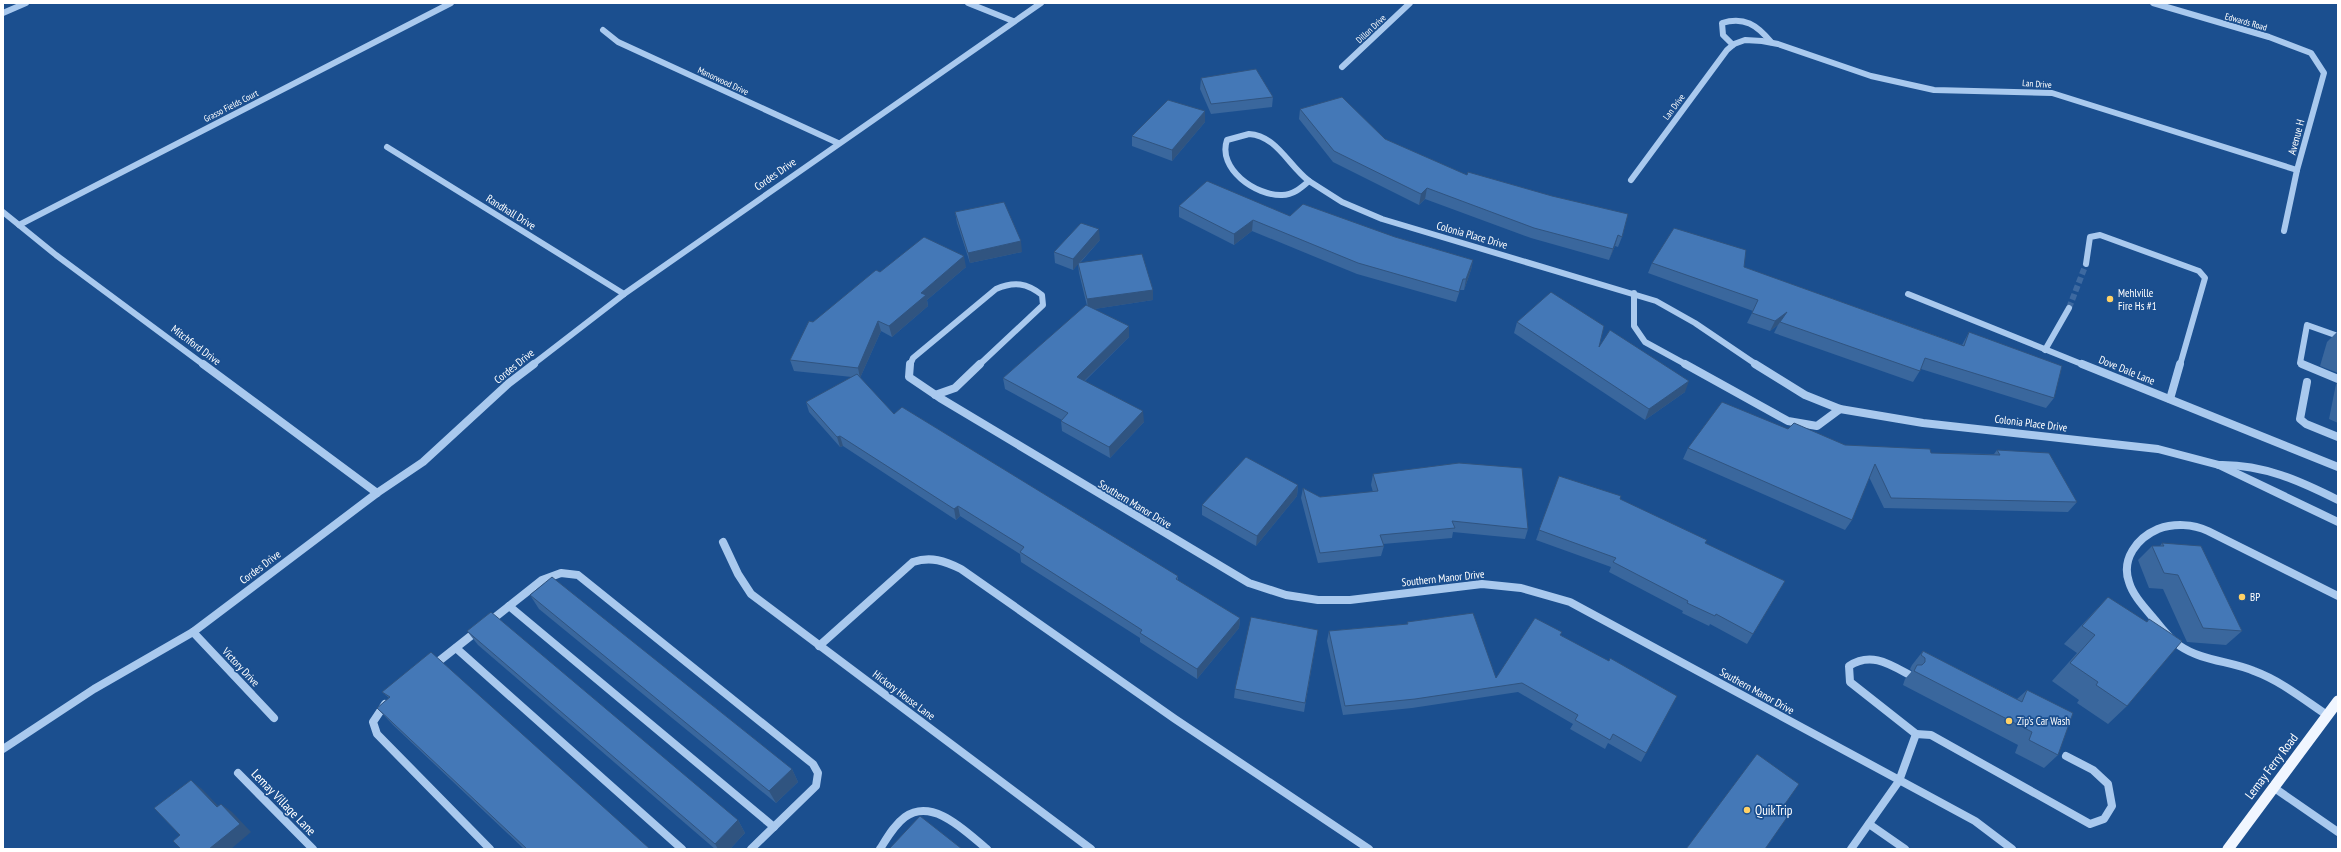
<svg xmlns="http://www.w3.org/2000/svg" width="2341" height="852" viewBox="0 0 2341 852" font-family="'PT Sans Narrow',sans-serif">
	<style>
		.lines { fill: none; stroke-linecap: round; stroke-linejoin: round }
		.minor-tunnel { stroke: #3d69a0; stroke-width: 6; stroke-dasharray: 6 3; stroke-linecap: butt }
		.minor-far1 { stroke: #a9c9ee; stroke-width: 6 }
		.minor { stroke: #a9c9ee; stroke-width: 8 }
		.major { stroke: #f0f6ff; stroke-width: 11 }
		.wall { fill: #3a679d }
		.shaded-wall { fill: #305480 }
		.building { fill: #4478b7; stroke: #305480 }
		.poi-dot { fill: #ffd166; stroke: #1b4f8f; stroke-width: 1.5 }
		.labels { text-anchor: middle; stroke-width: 3.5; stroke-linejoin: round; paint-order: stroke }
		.far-street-label { font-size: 9px; fill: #fff; stroke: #1b4f8f }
		.street-label { font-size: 11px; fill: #fff; stroke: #1b4f8f }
		.poi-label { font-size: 11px; fill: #fff; stroke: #1b4f8f; text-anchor: start }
		.near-street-label { font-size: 13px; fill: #fff; stroke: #1b4f8f }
		.near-poi-label { font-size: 13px; fill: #fff; stroke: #1b4f8f; text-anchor: start }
	</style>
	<rect width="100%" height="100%" fill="#1b4f8f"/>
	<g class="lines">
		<path class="minor-tunnel" d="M 2069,308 L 2086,264"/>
		<g class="minor-far1">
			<path d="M 968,3 L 1013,21"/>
			<path d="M 2153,3 L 2269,37 L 2311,53 L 2324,73 L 2297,170 L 2284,231"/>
			<path d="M 3,13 L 26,3"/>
			<path d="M 603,30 L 618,42 L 838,143"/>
			<path d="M 1733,45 L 1723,35 L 1722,23 C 1744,16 1757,25 1771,42"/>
			<path d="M 1342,67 L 1410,3"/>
			<path d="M 1249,134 C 1277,136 1288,165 1309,181 C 1301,188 1293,195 1282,195 C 1256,196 1217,169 1227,140 Z"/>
			<path d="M 387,147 L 624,294"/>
			<path d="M 1631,180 L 1727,50 L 1734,44 L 1745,40 L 1762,41 L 1778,44 L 1871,76 L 1934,90 L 2052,93 L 2297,170"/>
			<path d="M 1309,181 L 1342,202 L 1382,219 L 1656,301 L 1695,323 L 1757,365"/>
			<path d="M 3,212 L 56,255 L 204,365"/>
			<path d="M 19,225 L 451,3"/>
			<path d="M 2086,264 L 2090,237 L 2100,235 L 2199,271 L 2205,278 L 2180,365"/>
			<path d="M 1634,293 L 1634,326 L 1645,342 L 1687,365"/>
			<path d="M 1908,294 L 2084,365"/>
			<path d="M 2045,350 L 2069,308"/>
			<path d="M 532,365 L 624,294 L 1041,3"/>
			<path d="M 910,365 L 913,358 L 996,289 C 1014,281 1027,283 1042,295 L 1043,305 L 979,365"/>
			<path d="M 2305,365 L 2300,363 L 2307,325 L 2338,336"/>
		</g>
		<g class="minor">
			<path d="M 203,364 L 377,493"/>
			<path d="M 910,364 L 909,377 L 940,398 L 1249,583 L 1286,595 L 1318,600 L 1350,600 L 1482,584 L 1521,588 L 1570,602 L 1975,821 L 2012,849"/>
			<path d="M 1685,364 L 1788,421 L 1817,426 L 1840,409"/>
			<path d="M 1755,364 L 1805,395 L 1840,409 L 1923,423 L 2158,449 L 2219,465 L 2338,522"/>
			<path d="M 2082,364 L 2338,467"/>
			<path d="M 2302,364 L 2338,379"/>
			<path d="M 2307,382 L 2300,419 L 2306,424 L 2338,437"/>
			<path d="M 935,395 L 955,388 L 980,364"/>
			<path d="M 2170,399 L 2180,364"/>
			<path d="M 2219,465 C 2263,464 2300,481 2338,500"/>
			<path d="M 723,542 L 738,574 L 751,594 L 1091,849"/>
			<path d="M 509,606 L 774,827"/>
			<path d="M 489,622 L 542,580 L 561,573 L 578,575 L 813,764 L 818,773 L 816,786 L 751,849"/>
			<path d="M 193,632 L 274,718"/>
			<path d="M 819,646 L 913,562 C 931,556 945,561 961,569 L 1175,719 L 1369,849"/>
			<path d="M 456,648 L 682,849"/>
			<path d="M 434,665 L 477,631"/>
			<path d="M 1908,674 C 1888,663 1870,652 1849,666 L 1850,682 L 1916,734"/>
			<path d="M 385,704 L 373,722 L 377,734 L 490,849"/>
			<path d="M 2327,715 C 2303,699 2281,681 2254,671 C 2230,661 2202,661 2180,646 C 2170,639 2162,629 2155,620 C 2146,609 2133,596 2129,582 C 2121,559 2137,538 2158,529 C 2174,523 2193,524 2208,531 L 2338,596"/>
			<path d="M 3,749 L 94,689 L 193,632 L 377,493 L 423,462 L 509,383 L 534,364"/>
			<path d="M 238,773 L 313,849"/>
			<path d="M 2273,787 L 2338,832"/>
			<path d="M 1869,824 L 1905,849"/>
			<path d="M 880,849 C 887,838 894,825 905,817 C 933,797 966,832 987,849"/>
			<path d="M 1851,849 L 1899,781 L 1916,734 L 1931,735 L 2090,824 L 2104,819 L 2112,806 L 2108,784 L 2093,770 L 2066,756"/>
		</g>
		<path class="major" d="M 2228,849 L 2338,701"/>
	</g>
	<g class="wall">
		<path d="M 1201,78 L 1273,97 L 1272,107 L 1211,114 L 1200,89 Z"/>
		<path d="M 1300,109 L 1385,139 L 1467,175 L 1622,237 L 1618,247 L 1615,246 L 1609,260 L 1531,238 L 1425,199 L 1419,205 L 1333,162 L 1299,119 Z"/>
		<path d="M 1205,111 L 1205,122 L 1172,161 L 1132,146 L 1132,136 Z"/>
		<path d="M 1179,206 L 1290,216 L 1395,237 L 1473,260 L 1471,270 L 1464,290 L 1460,290 L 1456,302 L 1357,274 L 1252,231 L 1234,245 L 1179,217 Z"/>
		<path d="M 955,212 L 1022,252 L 970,263 L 957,223 Z"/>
		<path d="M 1100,240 L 1080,263 L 1153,290 L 1153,300 L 1094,309 L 1129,337 L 1085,381 L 1144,422 L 1110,458 L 1062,431 L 1061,421 L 1062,420 L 1005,389 L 1003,378 L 1087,306 L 1079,273 L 1078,264 L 1073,270 L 1055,263 L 1054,252 Z"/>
		<path d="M 1652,263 L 1744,267 L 1962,345 L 1969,332 L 2054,398 L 2046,408 L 1921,369 L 1913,382 L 1774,333 L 1778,325 L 1770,331 L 1747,323 L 1753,311 L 1648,273 Z"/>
		<path d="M 966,267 L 927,300 L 928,306 L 892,337 L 881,331 L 860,378 L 894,414 L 1178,576 L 1178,581 L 1240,618 L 1239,628 L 1197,679 L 1140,642 L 1140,638 L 1021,562 L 1020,554 L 960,516 L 956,520 L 843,446 L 840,447 L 809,412 L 806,402 L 852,377 L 794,371 L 790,360 L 813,322 L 880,272 Z"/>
		<path d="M 1517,322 L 1599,347 L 1685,392 L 1645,420 L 1514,333 Z"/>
		<path d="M 2338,331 L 2338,373 L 2320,366 L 2327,342 Z"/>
		<path d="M 2338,383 L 2338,423 L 2329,419 L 2336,384 Z"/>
		<path d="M 1845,445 L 1931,453 L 1994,454 L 1997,450 L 2077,502 L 2068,512 L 1884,508 L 1869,477 L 1852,520 L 1845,530 L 1683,459 L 1688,448 Z"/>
		<path d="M 1373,474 L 1528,529 L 1525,539 L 1453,532 L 1452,538 L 1383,544 L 1384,546 L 1381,556 L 1318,563 L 1301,498 L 1303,488 L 1320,497 L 1373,492 L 1371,485 Z"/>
		<path d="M 1559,476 L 1620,499 L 1705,543 L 1785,581 L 1747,644 L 1710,624 L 1709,626 L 1682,613 L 1683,611 L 1609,572 L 1611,567 L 1536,540 Z"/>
		<path d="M 1298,485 L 1297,496 L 1256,546 L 1202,515 L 1202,505 Z"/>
		<path d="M 2162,543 L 2242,631 L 2226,645 L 2187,642 L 2163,589 L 2149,588 L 2138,560 L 2152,546 L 2160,546 Z"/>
		<path d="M 530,595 L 792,769 L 798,782 L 776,803 L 539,609 Z"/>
		<path d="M 2108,597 L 2127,706 L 2108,724 L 2077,703 L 2079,700 L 2052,681 L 2077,653 L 2064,644 Z"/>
		<path d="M 1407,622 L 1496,678 L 1561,635 L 1646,753 L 1641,762 L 1608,743 L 1605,749 L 1570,729 L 1573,724 L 1518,692 L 1412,708 L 1343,715 L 1327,641 L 1329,631 L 1407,624 Z"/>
		<path d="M 1318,630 L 1304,712 L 1234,698 L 1235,689 Z"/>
		<path d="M 467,631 L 738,820 L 745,833 L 730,849 L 715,849 L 478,645 Z"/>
		<path d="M 1923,651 L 2017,699 L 2027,690 L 2058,755 L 2044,768 L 2015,753 L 2018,745 L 1903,685 L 1905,679 L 1912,671 L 1910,669 L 1912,665 Z"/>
		<path d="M 382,692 L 650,849 L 524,849 L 393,725 L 377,708 L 389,698 Z"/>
	</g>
	<g class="shaded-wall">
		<path d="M 1205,111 L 1205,122 L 1172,161 L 1172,150 Z"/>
		<path d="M 1427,188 L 1425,199 L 1419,205 L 1421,194 Z"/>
		<path d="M 1253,220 L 1252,231 L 1234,245 L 1234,234 Z"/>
		<path d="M 1099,229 L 1100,240 L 1073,270 L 1073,259 Z"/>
		<path d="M 1618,235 L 1615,246 L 1609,260 L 1613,249 Z"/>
		<path d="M 1021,241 L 1022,252 L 970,263 L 968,253 Z"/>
		<path d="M 964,256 L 966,267 L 927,300 L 928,306 L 892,337 L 889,326 L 921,293 Z"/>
		<path d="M 1473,260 L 1471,270 L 1464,290 L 1466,279 Z"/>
		<path d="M 1153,290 L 1153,300 L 1088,310 L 1087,299 Z"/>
		<path d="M 1787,312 L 1778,325 L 1770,331 L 1775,321 Z"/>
		<path d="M 878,321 L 881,331 L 860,378 L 858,368 Z"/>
		<path d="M 1129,326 L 1129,337 L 1078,387 L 1077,377 Z"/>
		<path d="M 1689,381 L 1685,392 L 1645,420 L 1649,409 Z"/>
		<path d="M 1143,411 L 1144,422 L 1110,458 L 1109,447 Z"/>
		<path d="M 840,436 L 843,446 L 840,447 L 837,437 Z"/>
		<path d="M 1298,485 L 1297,496 L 1256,546 L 1257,536 Z"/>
		<path d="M 958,506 L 960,516 L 956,520 L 954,509 Z"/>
		<path d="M 1240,618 L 1239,628 L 1197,679 L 1197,669 Z"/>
		<path d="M 792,769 L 798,782 L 776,803 L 769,791 Z"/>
		<path d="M 191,780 L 202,789 L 228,816 L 217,807 Z"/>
		<path d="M 221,804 L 232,812 L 251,832 L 231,849 L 209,849 Z"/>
		<path d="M 738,820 L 745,833 L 730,849 L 718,849 L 715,844 Z"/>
	</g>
	<g class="building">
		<path d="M 1256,69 L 1273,97 L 1211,104 L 1201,78 Z"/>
		<path d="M 1342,97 L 1385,139 L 1467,175 L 1468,172 L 1552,196 L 1628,214 L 1622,237 L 1618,235 L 1613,249 L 1534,228 L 1427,188 L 1421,194 L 1334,151 L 1300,109 Z"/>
		<path d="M 1168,100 L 1205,111 L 1172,150 L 1132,136 Z"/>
		<path d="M 1207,181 L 1290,216 L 1303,204 L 1395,237 L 1473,260 L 1466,279 L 1463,279 L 1459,292 L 1358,263 L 1253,220 L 1234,234 L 1179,206 Z"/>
		<path d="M 1004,202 L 1021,241 L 968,253 L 955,212 Z"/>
		<path d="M 1081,223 L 1099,229 L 1073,259 L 1054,252 Z"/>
		<path d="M 1674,228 L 1746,250 L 1744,267 L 1964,346 L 1969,332 L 2062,366 L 2054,398 L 1925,358 L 1920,371 L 1780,322 L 1787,312 L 1775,321 L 1752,313 L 1758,300 L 1652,263 Z"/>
		<path d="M 924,237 L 964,256 L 921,293 L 926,295 L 889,326 L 878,321 L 858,368 L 790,360 L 809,321 L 813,322 L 876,270 L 880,272 Z"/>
		<path d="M 1142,254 L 1153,290 L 1087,299 L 1078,263 Z"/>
		<path d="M 1551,292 L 1604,326 L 1599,347 L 1610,330 L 1689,381 L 1649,409 L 1517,322 Z"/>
		<path d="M 1086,305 L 1129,326 L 1077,377 L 1143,411 L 1109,447 L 1061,421 L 1068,413 L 1003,378 Z"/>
		<path d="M 857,374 L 894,414 L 902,407 L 1178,576 L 1176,579 L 1240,618 L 1197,669 L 1140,633 L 1142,630 L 1020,552 L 1024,547 L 958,506 L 954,509 L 840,436 L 837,437 L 806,402 Z"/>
		<path d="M 1722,402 L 1788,429 L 1794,423 L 1845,445 L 1930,449 L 1931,453 L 2000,455 L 1997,450 L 2049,453 L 2077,502 L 1891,498 L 1875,464 L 1852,520 L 1688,448 Z"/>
		<path d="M 1246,457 L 1298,485 L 1257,536 L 1202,505 Z"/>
		<path d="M 1459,463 L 1522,468 L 1528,529 L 1452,521 L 1455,528 L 1380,535 L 1384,546 L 1320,553 L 1303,488 L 1320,497 L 1378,491 L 1373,474 Z"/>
		<path d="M 1559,476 L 1621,496 L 1620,499 L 1707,540 L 1705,543 L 1785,581 L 1753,634 L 1716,614 L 1715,616 L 1687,603 L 1688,601 L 1613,562 L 1616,558 L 1539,530 Z"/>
		<path d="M 2162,543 L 2201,546 L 2242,631 L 2203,628 L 2178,575 L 2164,573 L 2152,546 L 2164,546 Z"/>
		<path d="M 552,577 L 792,769 L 769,791 L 530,595 Z"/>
		<path d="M 2108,597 L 2147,622 L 2149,619 L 2182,641 L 2127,706 L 2096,685 L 2098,682 L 2070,663 L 2095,635 L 2082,626 Z"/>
		<path d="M 491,612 L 738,820 L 715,844 L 467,631 Z"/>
		<path d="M 1473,613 L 1496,678 L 1535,618 L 1562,632 L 1560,635 L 1609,661 L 1610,658 L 1677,696 L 1646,753 L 1613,734 L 1610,740 L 1575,720 L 1578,715 L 1522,683 L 1415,699 L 1345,706 L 1329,631 L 1408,624 L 1407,622 Z"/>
		<path d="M 1251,617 L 1318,630 L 1305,703 L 1235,689 Z"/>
		<path d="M 1923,651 L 2022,702 L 2027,690 L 2073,713 L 2058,755 L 2029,740 L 2032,732 L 1914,671 L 1917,665 L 1922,665 L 1925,662 L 1925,658 L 1921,655 Z"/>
		<path d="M 431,652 L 650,849 L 527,849 L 377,708 L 390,697 L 382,692 Z"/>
		<path d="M 1757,754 L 1799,784 L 1780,811 L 1788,816 L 1765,849 L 1686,849 Z"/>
		<path d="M 191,780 L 217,807 L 221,804 L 240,824 L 209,849 L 181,849 L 173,841 L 180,835 L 154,808 Z"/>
		<path d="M 920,816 L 962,849 L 891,849 L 890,848 Z"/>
	</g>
	<g class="poi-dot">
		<circle cx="2110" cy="299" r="4"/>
		<circle cx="2242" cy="597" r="4"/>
		<circle cx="2009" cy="721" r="4"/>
		<circle cx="1747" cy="810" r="4"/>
	</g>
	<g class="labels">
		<g class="far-street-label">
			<text transform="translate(2246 22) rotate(16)" y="3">Edwards Road</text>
			<text transform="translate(1371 29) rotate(-43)" y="3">Dillon Drive</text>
			<text transform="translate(723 81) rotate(25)" y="3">Manorwood Drive</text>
			<text transform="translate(2037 84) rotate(4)" y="3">Lan Drive</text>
			<text transform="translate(231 106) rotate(-27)" y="3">Grasso Fields Court</text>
			<text transform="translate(1674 107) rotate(-53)" y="3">Lan Drive</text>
		</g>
		<g class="street-label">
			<text transform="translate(2296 137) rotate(-75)" y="4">Avenue H</text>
			<text transform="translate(775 174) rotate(-35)" y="4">Cordes Drive</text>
			<text transform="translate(511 212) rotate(32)" y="4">Randhall Drive</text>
			<text transform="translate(1472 235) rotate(16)" y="4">Colonia Place Drive</text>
			<text transform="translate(196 345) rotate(37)" y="4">Mitchford Drive</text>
			<text transform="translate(514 366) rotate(-39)" y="4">Cordes Drive</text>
			<text transform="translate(2127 370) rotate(22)" y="4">Dove Dale Lane</text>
			<text transform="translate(2031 423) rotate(7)" y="4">Colonia Place Drive</text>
			<text transform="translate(1135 504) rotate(31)" y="4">Southern Manor Drive</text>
			<text transform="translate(260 567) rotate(-37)" y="4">Cordes Drive</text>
			<text transform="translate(1443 578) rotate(-6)" y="4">Southern Manor Drive</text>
			<text transform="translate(241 667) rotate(47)" y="4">Victory Drive</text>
			<text transform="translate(1757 691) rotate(29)" y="4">Southern Manor Drive</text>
			<text transform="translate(904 695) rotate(37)" y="4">Hickory House Lane</text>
		</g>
		<g class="poi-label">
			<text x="2118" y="297">Mehlville<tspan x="2118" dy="13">Fire Hs #1</tspan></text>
			<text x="2250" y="601">BP</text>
			<text x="2017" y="725">Zip’s Car Wash</text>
		</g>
		<g class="near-street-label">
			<text transform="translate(2271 766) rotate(-53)" y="5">Lemay Ferry Road</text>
			<text transform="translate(284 802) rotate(46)" y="5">Lemay Village Lane</text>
		</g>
		<g class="near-poi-label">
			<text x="1755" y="815">QuikTrip</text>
		</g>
	</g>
	<rect width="2341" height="852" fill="none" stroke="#ffffff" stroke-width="8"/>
</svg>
